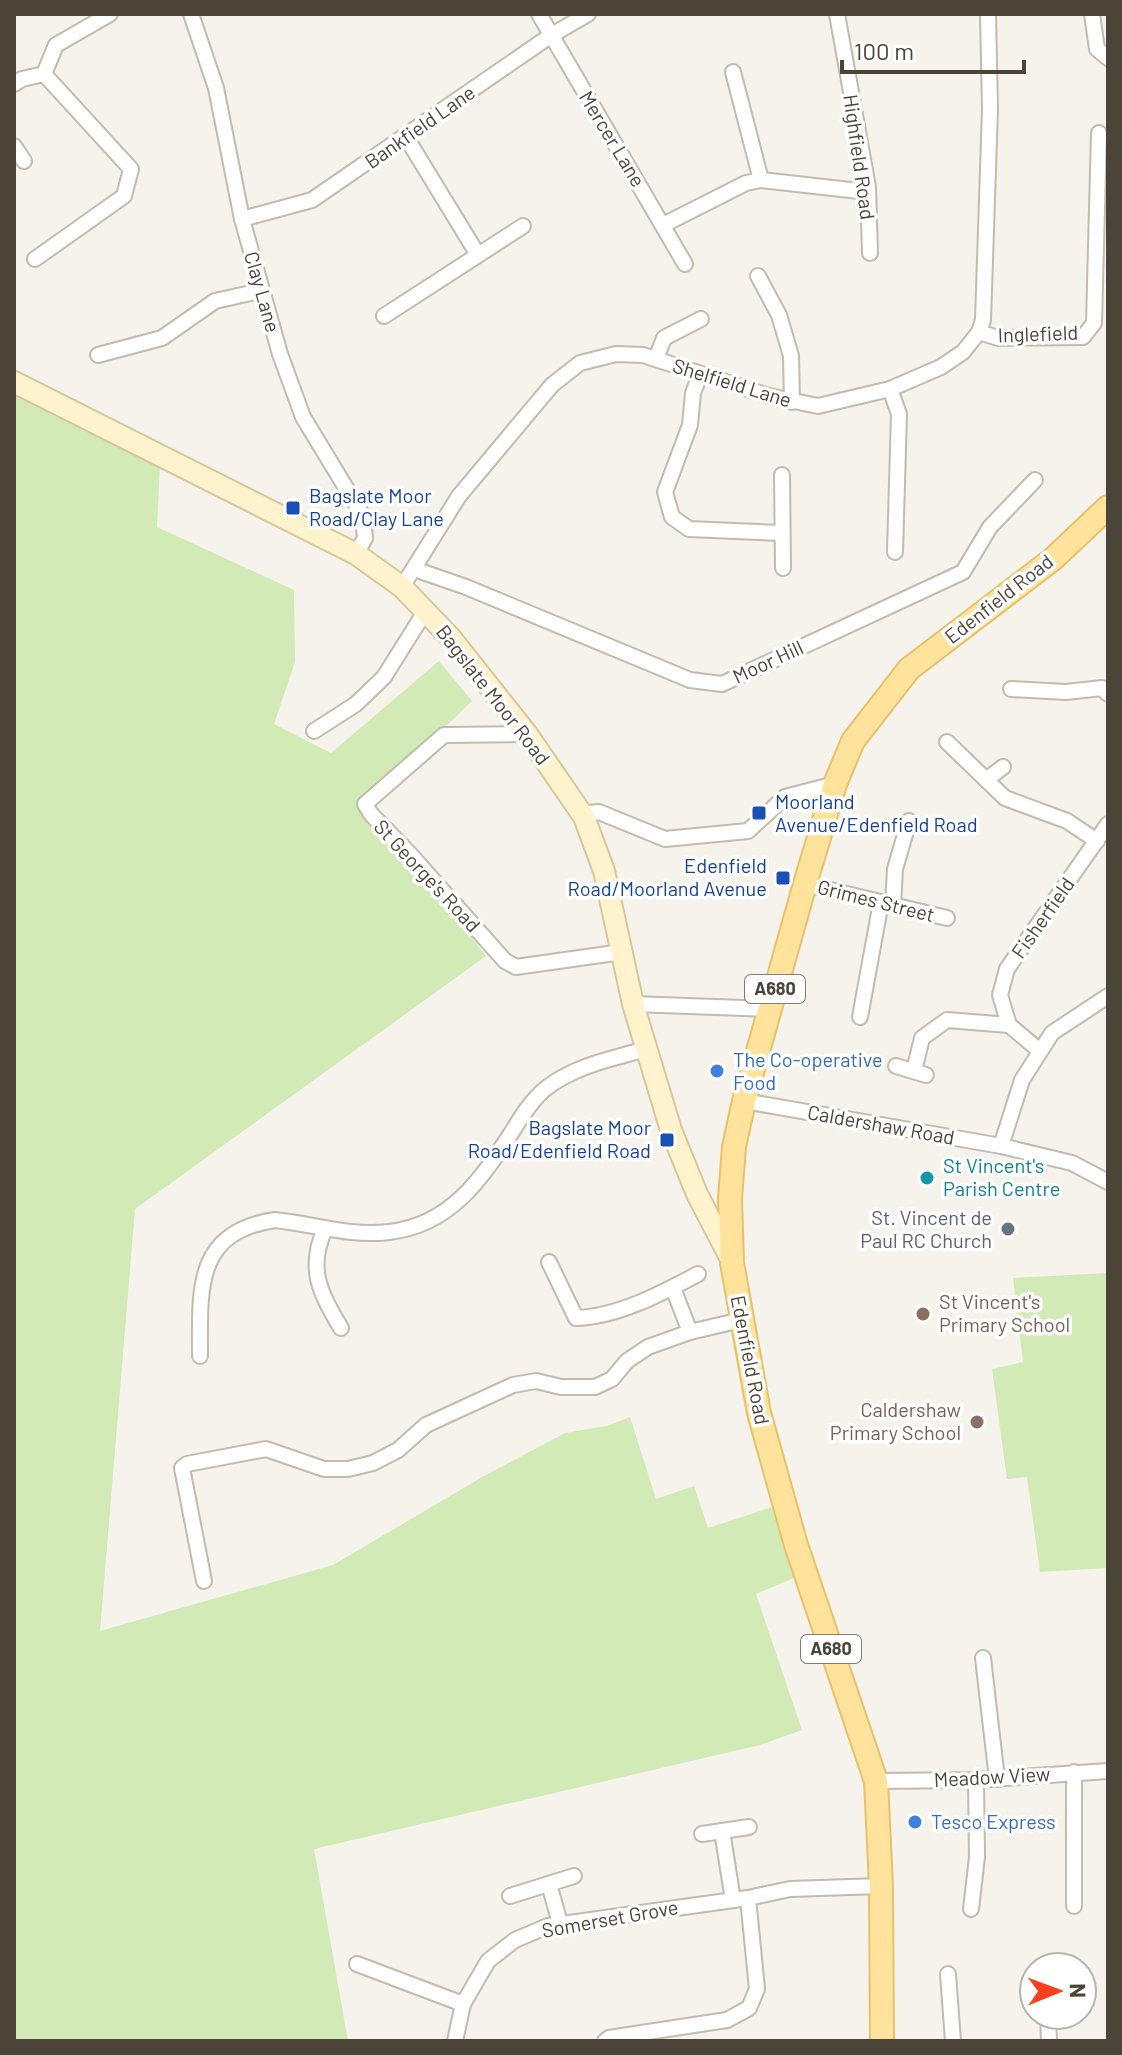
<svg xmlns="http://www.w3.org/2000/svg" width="1122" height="2055" viewBox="0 0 1122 2055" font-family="Barlow,sans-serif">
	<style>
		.green { fill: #d2eab5 }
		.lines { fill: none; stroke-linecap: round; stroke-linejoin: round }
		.street-casing { stroke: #c2bbae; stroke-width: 18 }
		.secondary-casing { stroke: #d6c79b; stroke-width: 24 }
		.primary-casing { stroke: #e6c16a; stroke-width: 26 }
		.street { stroke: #fff; stroke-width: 14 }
		.secondary { stroke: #fff3cd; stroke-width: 20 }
		.primary { stroke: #ffe39c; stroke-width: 22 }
		.transit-dot { fill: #1a4fb4; stroke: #fff; stroke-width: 3 }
		.shop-dot { fill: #3f7fe0; stroke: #fff; stroke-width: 3 }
		.culture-dot { fill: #0f9aa8; stroke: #fff; stroke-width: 3 }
		.worship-dot { fill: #6b7280; stroke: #fff; stroke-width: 3 }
		.education-dot { fill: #8d6e63; stroke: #fff; stroke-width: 3 }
		.labels { text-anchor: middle; stroke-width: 7; stroke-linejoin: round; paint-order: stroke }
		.shield { fill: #fff; stroke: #817c74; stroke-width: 2 }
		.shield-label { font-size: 18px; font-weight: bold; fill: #4b4439 }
		.street-label { font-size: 20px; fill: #4b4439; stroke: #fff }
		.transit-label { font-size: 20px; fill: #164399; stroke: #fff; text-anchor: start }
		.shop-label { font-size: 20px; fill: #366cbe; stroke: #fff; text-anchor: start }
		.culture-label { font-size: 20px; fill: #0d838f; stroke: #fff; text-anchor: start }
		.worship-label { font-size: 20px; fill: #5b616d; stroke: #fff; text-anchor: end }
		.education-label { font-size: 20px; fill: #785e54; stroke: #fff; text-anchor: start }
	</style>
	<rect width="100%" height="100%" fill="#f6f3ec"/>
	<g class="green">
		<path d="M 14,389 L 160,464 L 157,527 L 294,590 L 295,662 L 274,724 L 331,753 L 439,661 L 472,701 L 361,808 L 408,857 L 486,956 L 135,1209 L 100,1631 L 333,1565 L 484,1476 L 565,1433 L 607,1426 L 630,1417 L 656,1499 L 694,1486 L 708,1528 L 772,1507 L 796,1577 L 756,1594 L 802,1730 L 760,1745 L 314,1849 L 348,2041 L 14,2041 Z"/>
		<path d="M 1108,1273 L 1108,1568 L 1040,1572 L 1027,1477 L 1007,1479 L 992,1369 L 1023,1362 L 1013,1278 Z"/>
	</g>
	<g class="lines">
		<g class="street-casing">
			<g id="street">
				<path d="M 191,14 L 216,88 L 242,219 L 280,354 L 303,417 L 363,516 L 365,538 L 356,554"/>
				<path d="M 539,14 L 685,264"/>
				<path d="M 837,14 L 868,187 L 870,253"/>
				<path d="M 1092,14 L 1097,49 L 1108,58"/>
				<path d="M 733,72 L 761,180"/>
				<path d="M 14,84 L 22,79 L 44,74 L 56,45 L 110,14"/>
				<path d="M 406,137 L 478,255"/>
				<path d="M 14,146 L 24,161"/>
				<path d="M 242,219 L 312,200 L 550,36 L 588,14"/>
				<path d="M 663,225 L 746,183 L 761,180 L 868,192"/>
				<path d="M 35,259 L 124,196 L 131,169 L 44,74"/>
				<path d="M 758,276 L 779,315 L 791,356 L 792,402"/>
				<path d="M 384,316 L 523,226"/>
				<path d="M 979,332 L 998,338 L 1083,337 L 1094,323 L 1099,133"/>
				<path d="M 98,355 L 162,338 L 215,301 L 260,291"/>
				<path d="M 656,359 L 664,338 L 701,319"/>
				<path d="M 700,375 L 693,393 L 690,425 L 665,492 L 672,517 L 689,529 L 781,533"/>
				<path d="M 890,389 L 899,414 L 895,552"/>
				<path d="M 782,475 L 783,568"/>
				<path d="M 414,569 L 466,587 L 690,680 L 722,684 L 963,572 L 990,527 L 1035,480"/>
				<path d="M 402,587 L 459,496 L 552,385 L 580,363 L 616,354 L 643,355 L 769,396 L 818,406 L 890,389 L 941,367 L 963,352 L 979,332 L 983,320 L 990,109 L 988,14"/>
				<path d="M 1011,689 L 1066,692 L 1102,688 L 1108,694"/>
				<path d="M 314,731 L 356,704 L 384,677 L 426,610"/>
				<path d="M 527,734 L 444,735 L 365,804 L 371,814 L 409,853 L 505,961 L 516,967 L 622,952"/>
				<path d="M 947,742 L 1005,798 L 1067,821 L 1097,841"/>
				<path d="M 986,780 L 1003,767"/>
				<path d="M 584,817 L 589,813 L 599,812 L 665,839 L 748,831 L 785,797 L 835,784"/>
				<path d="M 805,884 L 947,918"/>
				<path d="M 893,905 L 895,869 L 909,821"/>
				<path d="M 633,1004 L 769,1009"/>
				<path d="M 860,1017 L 881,902"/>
				<path d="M 1040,1051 L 1009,1025 L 1000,995 L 1007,969 L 1108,824"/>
				<path d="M 896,1066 L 926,1075"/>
				<path d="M 914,1071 L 922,1038 L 947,1020 L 1009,1025"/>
				<path d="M 744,1101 L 1001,1146 L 1072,1163 L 1108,1182"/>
				<path d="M 1001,1146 L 1022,1080 L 1052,1033 L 1108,996"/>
				<path d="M 325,1229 C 307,1268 320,1294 341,1328"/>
				<path d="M 549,1262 L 576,1318 C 618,1317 662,1293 698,1274"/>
				<path d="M 673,1288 L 690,1332"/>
				<path d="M 200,1356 C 200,1290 194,1232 275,1220 C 314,1224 350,1237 389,1232 C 451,1225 481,1179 512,1132 C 521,1117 531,1101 545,1089 C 574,1066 611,1059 646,1049"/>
				<path d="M 204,1581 L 182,1468 L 187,1464 L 266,1449 L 324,1469 L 348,1469 L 373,1463 L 398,1450 L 426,1425 L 513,1385 L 536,1381 L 561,1387 L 595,1387 L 612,1379 L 627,1361 L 648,1347 L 690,1332 L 741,1320"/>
				<path d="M 983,1658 L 997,1779"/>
				<path d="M 876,1781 L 976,1780 L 1108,1771"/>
				<path d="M 722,1831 L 733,1900"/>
				<path d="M 702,1834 L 749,1827"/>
				<path d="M 549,1884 L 560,1923"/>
				<path d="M 510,1896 L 574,1876"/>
				<path d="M 1074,1906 L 1074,1772"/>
				<path d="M 971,1909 L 977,1857 L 976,1780"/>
				<path d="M 357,1964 L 463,2004"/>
				<path d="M 948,1974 L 953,2041"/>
				<path d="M 1048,2015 L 1049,2041"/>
				<path d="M 455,2041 L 463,2004 L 488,1961 L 515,1940 L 548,1926 L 748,1898 L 790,1889 L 881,1886"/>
				<path d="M 605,2041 L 609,2038 L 727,2020 L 749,2008 L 757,1989 L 748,1898"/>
			</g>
		</g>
		<g class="secondary-casing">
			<path id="secondary" d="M 14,382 L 356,554 L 402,587 L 450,637 L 527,734 L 584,817 L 604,871 L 633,1004 L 671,1130 L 697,1194 L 732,1261"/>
		</g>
		<g class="primary-casing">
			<path id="primary" d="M 882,2041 L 881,1886 L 876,1781 L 796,1545 L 759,1413 L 732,1263 L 730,1198 L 734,1147 L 744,1101 L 805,884 L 835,784 L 853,741 L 909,669 L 1053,559 L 1108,507"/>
		</g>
		<use href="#street" class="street"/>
		<use href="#secondary" class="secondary"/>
		<use href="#primary" class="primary"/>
	</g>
	<g class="transit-dot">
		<rect x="285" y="500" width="16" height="16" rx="4"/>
		<rect x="751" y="805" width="16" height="16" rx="4"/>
		<rect x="775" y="870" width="16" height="16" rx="4"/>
		<rect x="659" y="1132" width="16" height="16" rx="4"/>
	</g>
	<g class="shop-dot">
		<circle cx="717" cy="1071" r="8"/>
		<circle cx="915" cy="1822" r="8"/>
	</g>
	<circle class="culture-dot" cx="927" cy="1178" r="8"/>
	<circle class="worship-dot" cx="1008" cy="1229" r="8"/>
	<g class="education-dot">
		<circle cx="923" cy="1314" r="8"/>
		<circle cx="977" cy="1422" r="8"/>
	</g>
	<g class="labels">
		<g class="shield">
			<rect x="745" y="975" width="60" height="28" rx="6"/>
			<rect x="801" y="1635" width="60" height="28" rx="6"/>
		</g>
		<g class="shield-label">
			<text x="775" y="995">A680</text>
			<text x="831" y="1655">A680</text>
		</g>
		<g class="street-label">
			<text transform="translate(420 127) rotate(-35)" y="7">Bankfield Lane</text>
			<text transform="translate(612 139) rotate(59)" y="7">Mercer Lane</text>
			<text transform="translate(859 157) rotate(82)" y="7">Highfield Road</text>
			<text transform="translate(262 292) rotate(74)" y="7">Clay Lane</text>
			<text transform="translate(1038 334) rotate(-2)" y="7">Inglefield</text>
			<text transform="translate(732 383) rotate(17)" y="7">Shelfield Lane</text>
			<text transform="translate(999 599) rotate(-38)" y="7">Edenfield Road</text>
			<text transform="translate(768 662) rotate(-25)" y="7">Moor Hill</text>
			<text transform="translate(493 695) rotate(52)" y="7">Bagslate Moor Road</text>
			<text transform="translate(427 876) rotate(47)" y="7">St George's Road</text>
			<text transform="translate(876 901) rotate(14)" y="7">Grimes Street</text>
			<text transform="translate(1043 918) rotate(-55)" y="7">Fisherfield</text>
			<text transform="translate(881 1125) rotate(10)" y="7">Caldershaw Road</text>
			<text transform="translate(750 1360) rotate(79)" y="7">Edenfield Road</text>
			<text transform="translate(992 1777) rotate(-3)" y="7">Meadow View</text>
			<text transform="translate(610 1919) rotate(-10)" y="7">Somerset Grove</text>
		</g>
		<g class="transit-label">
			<text x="309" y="503">Bagslate Moor<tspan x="309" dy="23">Road/Clay Lane</tspan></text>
			<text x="775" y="809">Moorland<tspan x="775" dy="23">Avenue/Edenfield Road</tspan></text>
			<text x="767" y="873" text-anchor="end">Edenfield<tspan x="767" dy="23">Road/Moorland Avenue</tspan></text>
			<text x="651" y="1135" text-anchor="end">Bagslate Moor<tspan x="651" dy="23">Road/Edenfield Road</tspan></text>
		</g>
		<g class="shop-label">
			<text x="733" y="1067">The Co-operative<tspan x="733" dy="23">Food</tspan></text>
			<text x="931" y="1829">Tesco Express</text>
		</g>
		<g class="culture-label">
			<text x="943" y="1173">St Vincent's<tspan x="943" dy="23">Parish Centre</tspan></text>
		</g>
		<g class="worship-label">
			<text x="992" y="1225">St. Vincent de<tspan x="992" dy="23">Paul RC Church</tspan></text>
		</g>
		<g class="education-label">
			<text x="939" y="1309">St Vincent's<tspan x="939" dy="23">Primary School</tspan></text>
			<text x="961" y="1417" text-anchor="end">Caldershaw<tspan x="961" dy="23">Primary School</tspan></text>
		</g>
	</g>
	<rect width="1122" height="2055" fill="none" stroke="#4b4439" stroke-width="32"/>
	<g transform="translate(1058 1991) rotate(89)"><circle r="38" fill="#ffffff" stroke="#b7b4b0" stroke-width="2"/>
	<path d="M0-6L14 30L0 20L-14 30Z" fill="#fc3f1d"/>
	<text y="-12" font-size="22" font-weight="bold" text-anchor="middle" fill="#4b4439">N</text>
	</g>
	<path d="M842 60v12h182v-12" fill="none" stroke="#4b4439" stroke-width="4"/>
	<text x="854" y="60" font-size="24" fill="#4b4439" stroke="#ffffff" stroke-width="6" paint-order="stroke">100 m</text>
</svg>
